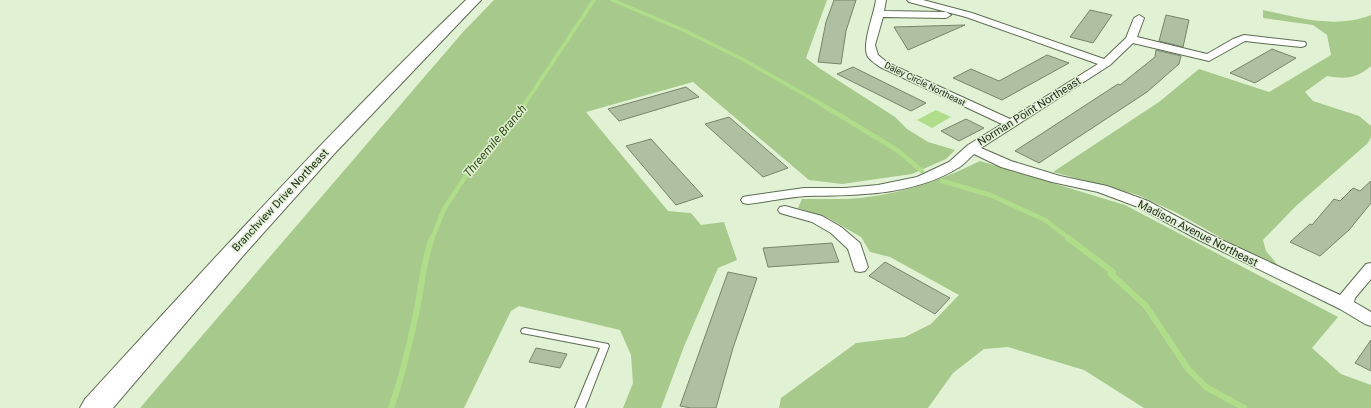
<svg xmlns="http://www.w3.org/2000/svg" width="1371" height="408" viewBox="0 0 1371 408" font-family="Roboto,sans-serif">
	<style>
		.green { fill: #a7c98b }
		.water { fill: #b0dd8a }
		.lines { fill: none; stroke-linecap: round; stroke-linejoin: round }
		.stream-far2 { stroke: #b0dd8a; stroke-width: 3.5 }
		.stream-far1 { stroke: #b0dd8a; stroke-width: 4.5 }
		.stream { stroke: #b0dd8a; stroke-width: 6 }
		.building { fill: #afc0a2; stroke: #768569 }
		.lane-casing { stroke: #5d6c51; stroke-width: 2 }
		.street-casing { stroke: #5d6c51; stroke-width: 2 }
		.primary-casing { stroke: #5d6c51; stroke-width: 2 }
		.lane { fill: #fff; fill-rule: evenodd }
		.street { fill: #fff; fill-rule: evenodd }
		.primary { fill: #fff; fill-rule: evenodd }
		.labels { text-anchor: middle; stroke-width: 3; stroke-linejoin: round; paint-order: stroke }
		.far-street-label { font-size: 9px; fill: #262c20; stroke: #e0f2d3 }
		.street-label { font-size: 11px; fill: #262c20; stroke: #e0f2d3 }
		.water-label { font-size: 12px; font-style: italic; fill: #2f4a10; stroke: #e0f2d3 }
	</style>
	<rect width="100%" height="100%" fill="#e0f2d3"/>
	<g class="green">
		<path d="M 494,0 L 827,0 L 806,58 L 819,68 L 895,117 L 907,129 L 928,142 L 955,150 L 946,159 L 912,174 L 842,184 L 809,180 L 693,82 L 586,112 L 668,211 L 691,213 L 701,225 L 724,222 L 737,260 L 718,268 L 685,344 L 661,408 L 623,408 L 633,383 L 631,355 L 620,330 L 519,306 L 511,311 L 464,408 L 140,408 L 463,32 Z"/>
		<path d="M 1263,10 C 1298,18 1336,29 1371,15 L 1371,66 C 1356,79 1346,79 1327,76 L 1305,92 L 1313,101 L 1359,116 L 1371,126 L 1371,137 L 1368,143 L 1296,206 L 1263,240 L 1266,251 L 1280,268 L 1232,244 L 1177,213 L 1138,195 L 1053,172 L 1159,102 L 1199,69 L 1269,92 L 1331,55 L 1327,35 L 1313,25 L 1263,18 Z"/>
		<path d="M 980,161 L 1125,205 L 1338,317 L 1312,348 L 1341,374 L 1371,385 L 1371,408 L 1144,408 L 1084,370 L 1008,347 L 984,349 L 953,373 L 928,408 L 779,408 L 781,398 L 856,343 L 905,337 L 931,324 L 959,295 L 890,257 L 870,252 L 861,237 L 828,218 L 798,208 L 802,199 C 817,199 831,199 845,199 C 892,197 938,182 980,161 Z"/>
	</g>
	<path class="water" d="M 936,110 L 951,117 L 932,128 L 917,120 Z"/>
	<g class="lines">
		<g class="stream-far2">
			<path d="M 612,0 L 681,29 L 742,59 L 823,105"/>
			<path d="M 524,105 L 594,0"/>
		</g>
		<g class="stream-far1">
			<path d="M 821,104 L 897,150 L 922,171"/>
			<path d="M 942,181 L 990,195 L 1045,220 L 1070,239"/>
			<path d="M 432,239 L 444,209 L 475,162 L 525,104"/>
		</g>
		<g class="stream">
			<path d="M 1068,238 L 1113,272 L 1111,274 L 1146,306 L 1188,369 L 1206,387 L 1244,408"/>
			<path d="M 391,408 C 403,374 411,339 418,304 C 422,282 424,259 432,238"/>
		</g>
	</g>
	<g class="building">
		<path d="M 834,0 L 856,0 L 846,31 L 841,64 L 818,62 L 826,22 Z"/>
		<path d="M 1090,10 L 1112,15 L 1093,43 L 1070,37 Z"/>
		<path d="M 1166,15 L 1189,20 L 1183,47 L 1159,41 Z"/>
		<path d="M 965,25 L 908,50 L 894,27 Z"/>
		<path d="M 1272,49 L 1296,58 L 1255,83 L 1230,73 Z"/>
		<path d="M 1156,50 L 1181,56 L 1179,64 L 1147,92 L 1039,163 L 1015,151 L 1118,84 L 1120,85 L 1155,57 Z"/>
		<path d="M 1047,55 L 1069,63 L 1002,100 L 953,78 L 971,69 L 999,81 Z"/>
		<path d="M 853,67 L 926,103 L 911,111 L 837,74 Z"/>
		<path d="M 686,87 L 699,97 L 619,121 L 608,109 Z"/>
		<path d="M 729,117 L 788,168 L 763,177 L 705,124 Z"/>
		<path d="M 966,119 L 984,128 L 959,141 L 941,131 Z"/>
		<path d="M 651,139 L 703,196 L 676,205 L 626,146 Z"/>
		<path d="M 1371,181 L 1371,203 L 1349,230 L 1320,256 L 1290,242 L 1310,224 L 1312,225 L 1334,199 L 1340,201 L 1353,188 L 1360,191 Z"/>
		<path d="M 832,243 L 839,262 L 768,267 L 763,248 Z"/>
		<path d="M 885,262 L 950,298 L 935,314 L 869,276 Z"/>
		<path d="M 728,272 L 757,278 L 733,348 L 716,408 L 691,408 L 680,406 Z"/>
		<path d="M 1371,340 L 1371,371 L 1355,363 Z"/>
		<path d="M 536,348 L 567,354 L 560,368 L 529,362 Z"/>
	</g>
	<g class="lines">
		<g class="lane-casing">
			<path id="lane" d="M 525,328 L 608,344 L 609,346 L 585,408 L 575,408 L 600,348 L 522,333 L 521,331 L 522,329 Z"/>
		</g>
		<g class="street-casing">
			<g id="street">
				<path d="M 876,0 L 886,0 L 884,11 L 946,12 L 951,15 L 946,18 L 883,17 L 875,45 L 878,55 L 888,63 L 1010,119 L 1098,64 L 966,17 L 909,2 L 907,0 L 923,0 L 972,13 L 1104,59 L 1126,38 L 1134,18 L 1139,15 L 1144,18 L 1137,37 L 1207,54 L 1233,39 L 1244,35 L 1305,42 L 1306,44 L 1305,46 L 1301,47 L 1245,41 L 1209,61 L 1133,43 L 1110,65 L 981,148 L 1011,161 L 1060,176 L 1107,186 L 1148,201 L 1209,234 L 1340,295 L 1366,264 L 1371,263 L 1371,279 L 1355,298 L 1354,302 L 1371,312 L 1371,326 L 1365,324 L 1340,309 L 1199,240 L 1138,207 L 1098,192 L 1052,182 L 1001,167 L 974,154 C 969,158 964,165 958,168 C 912,196 857,195 806,196 C 787,197 767,202 748,204 L 743,203 L 741,200 L 743,197 L 748,196 L 804,188 L 845,188 L 878,185 L 917,177 L 949,162 L 968,145 L 1002,124 L 880,67 C 876,64 871,61 868,57 C 861,45 874,15 876,0 Z"/>
				<path d="M 785,206 L 822,216 L 841,227 L 860,243 L 868,267 L 865,271 L 860,272 L 855,271 L 848,249 L 831,233 L 812,222 L 780,213 L 778,210 L 780,207 Z"/>
			</g>
		</g>
		<g class="primary-casing">
			<path id="primary" d="M 466,0 L 481,0 L 335,153 L 242,257 L 113,408 L 80,408 L 85,399 C 209,264 333,127 466,0 Z"/>
		</g>
		<use href="#lane" class="lane"/>
		<use href="#street" class="street"/>
		<use href="#primary" class="primary"/>
	</g>
	<g class="labels">
		<g class="far-street-label">
			<text transform="translate(925 84) rotate(26)" y="3">Daley Circle Northeast</text>
		</g>
		<g class="street-label">
			<text transform="translate(1029 111) rotate(-32)" y="4">Norman Point Northeast</text>
			<text transform="translate(280 200) rotate(-47)" y="4">Branchview Drive Northeast</text>
			<text transform="translate(1198 233) rotate(27)" y="4">Madison Avenue Northeast</text>
		</g>
		<g class="water-label">
			<text transform="translate(495 141) rotate(-50)" y="4">Threemile Branch</text>
		</g>
	</g>
</svg>
